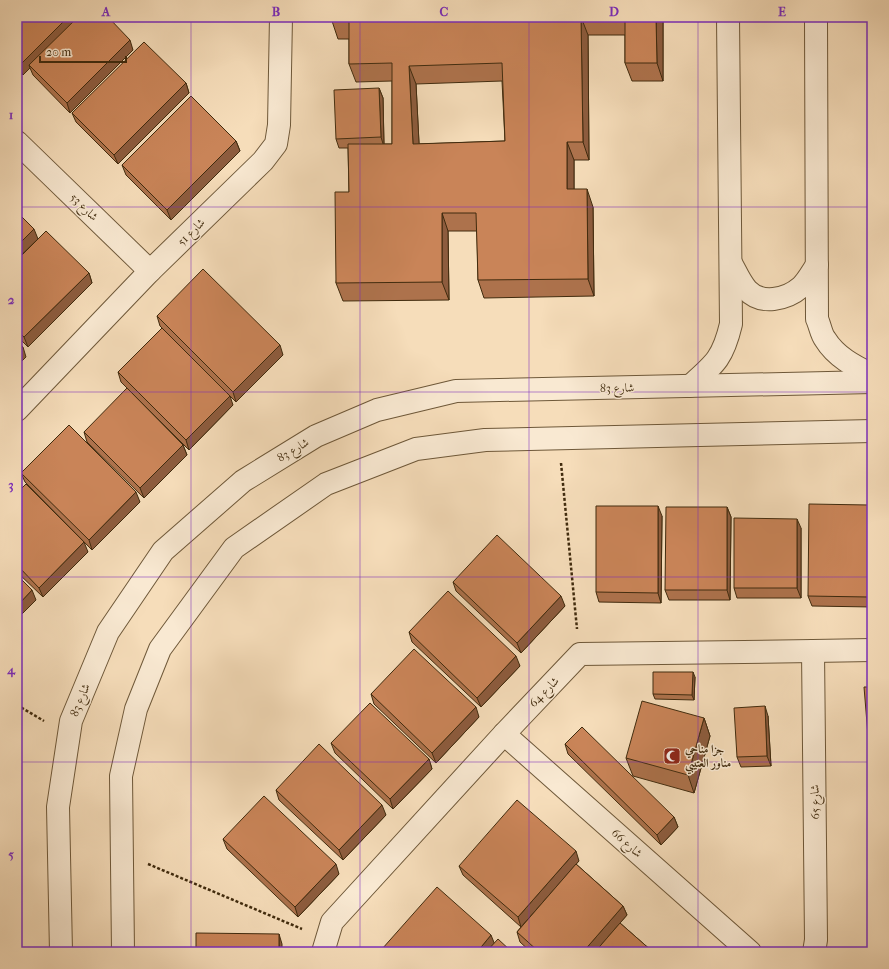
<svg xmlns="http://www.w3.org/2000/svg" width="889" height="969" viewBox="0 0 889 969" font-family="'IM FELL French Canon',Amiri,serif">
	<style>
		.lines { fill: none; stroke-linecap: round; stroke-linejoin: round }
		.minor-casing { stroke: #6e5839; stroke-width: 24 }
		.path { stroke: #402b0e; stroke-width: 2.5; stroke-dasharray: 3 2; stroke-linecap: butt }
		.minor { stroke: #f9e9d2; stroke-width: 22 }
		.wall { fill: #ad724c; stroke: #402b0e; fill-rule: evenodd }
		.shaded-wall { fill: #8d5c3e; stroke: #402b0e }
		.building { fill: #c98458; stroke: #402b0e; fill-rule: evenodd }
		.grid { fill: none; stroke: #7b2cbf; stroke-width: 1; stroke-opacity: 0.55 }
		.labels { text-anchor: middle; stroke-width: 3; stroke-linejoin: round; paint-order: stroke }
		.street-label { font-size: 12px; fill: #402b0e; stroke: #f9e9d2 }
		.poi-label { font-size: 12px; font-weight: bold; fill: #402b0e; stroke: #f9e9d2; text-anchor: start }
		.neatline { fill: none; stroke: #7b2cbf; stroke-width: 1.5 }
		.grid-label { font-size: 13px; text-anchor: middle; font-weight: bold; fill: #7b2cbf }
	</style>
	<rect width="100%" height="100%" fill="#f6ddba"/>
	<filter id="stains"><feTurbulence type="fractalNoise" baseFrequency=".005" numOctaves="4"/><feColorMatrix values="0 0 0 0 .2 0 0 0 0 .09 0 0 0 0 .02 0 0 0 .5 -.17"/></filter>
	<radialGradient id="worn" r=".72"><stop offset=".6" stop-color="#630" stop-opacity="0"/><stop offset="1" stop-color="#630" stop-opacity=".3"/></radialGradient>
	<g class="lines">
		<g class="minor-casing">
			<g id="minor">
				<path d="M 816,17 L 817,319 C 820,325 821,334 825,339 C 836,357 854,366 872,375"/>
				<path d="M 17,142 L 150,271"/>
				<path d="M 731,263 C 736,272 740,282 747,290 C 761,305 786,300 801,287 C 807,282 812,272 817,265"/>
				<path d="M 690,386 C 715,364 723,358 731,324 L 728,17"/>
				<path d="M 17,410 L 150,271 L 263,161 L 276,144 L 279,125 L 281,17"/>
				<path d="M 813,651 L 816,940 L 814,952"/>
				<path d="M 504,734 L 750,952"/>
				<path d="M 61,952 L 58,807 L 71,721 L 108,632 L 163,551 L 243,481 L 316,436 L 377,410 L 456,391 L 872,382"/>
				<path d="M 123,952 L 121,776 L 136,709 L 160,649 L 234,548 L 326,484 L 416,449 L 485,440 L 872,431"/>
				<path d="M 323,952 L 332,922 L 504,734 L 580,654 L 813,651 L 872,650"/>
			</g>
		</g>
		<g class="path">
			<path d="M 561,463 L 577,629"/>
			<path d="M 17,705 L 44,721"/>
			<path d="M 148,864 L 302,929"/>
		</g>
		<use href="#minor" class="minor"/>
	</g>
	<g class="wall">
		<path d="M 17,17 L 133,50 L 70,113 L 33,75 L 30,68 L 23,75 L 17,69 Z"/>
		<path d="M 332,17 L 663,17 L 663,81 L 632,81 L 625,63 L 625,35 L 588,35 L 589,160 L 574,160 L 574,189 L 593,207 L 594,296 L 484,298 L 478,280 L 477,231 L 448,231 L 449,300 L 343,301 L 336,283 L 349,192 L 348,148 L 339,148 L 336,139 L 379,88 L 383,98 L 384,144 L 392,144 L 392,81 L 356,82 L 349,64 L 349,39 L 338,39 L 332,21 ZM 502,81 L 505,141 L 419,144 L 416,84 Z"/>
		<path d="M 186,83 L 189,93 L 118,164 L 76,122 L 72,113 Z"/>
		<path d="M 236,141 L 240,151 L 171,220 L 126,175 L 122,165 Z"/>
		<path d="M 17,260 L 89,273 L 92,283 L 28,347 L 17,336 Z"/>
		<path d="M 157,316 L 283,355 L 236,402 L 160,326 Z"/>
		<path d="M 118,372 L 233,405 L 189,450 L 121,382 Z"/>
		<path d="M 84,432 L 183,445 L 187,455 L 144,498 L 87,442 Z"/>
		<path d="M 21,473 L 140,502 L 92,550 L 25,482 Z"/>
		<path d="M 17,493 L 88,552 L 43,597 L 17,572 Z"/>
		<path d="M 869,505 L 872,514 L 872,607 L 812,606 L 808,596 Z"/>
		<path d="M 727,507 L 731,517 L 730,600 L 669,600 L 665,590 Z"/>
		<path d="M 662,516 L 661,603 L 599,602 L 596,592 Z"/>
		<path d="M 801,528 L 801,598 L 737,598 L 734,588 Z"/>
		<path d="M 453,582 L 565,606 L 521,653 L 456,591 Z"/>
		<path d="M 409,632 L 520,666 L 481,707 L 412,642 Z"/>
		<path d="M 695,677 L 694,700 L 655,699 L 653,694 Z"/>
		<path d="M 371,694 L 479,717 L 436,763 L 374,704 Z"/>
		<path d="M 768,716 L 771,766 L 741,767 L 737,757 Z"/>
		<path d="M 704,718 L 710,736 L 694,793 L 633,776 L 626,758 Z"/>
		<path d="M 331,743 L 429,759 L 432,769 L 393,809 L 335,753 Z"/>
		<path d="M 565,744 L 674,817 L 678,827 L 661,845 L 568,754 Z"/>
		<path d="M 276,790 L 386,815 L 343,860 L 279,800 Z"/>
		<path d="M 223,839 L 339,874 L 298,917 L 227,849 Z"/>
		<path d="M 579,861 L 576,864 L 623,906 L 627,915 L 620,923 L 653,952 L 531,952 L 520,942 L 517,932 L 521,927 L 463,875 L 459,866 Z"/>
	</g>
	<g class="shaded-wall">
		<path d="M 68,17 L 81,17 L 29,65 L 30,68 L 23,75 L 19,66 Z"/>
		<path d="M 581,17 L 588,35 L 589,160 L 583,142 Z"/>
		<path d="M 656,17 L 663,17 L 663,81 L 657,63 Z"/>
		<path d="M 130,40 L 133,50 L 70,113 L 67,103 Z"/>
		<path d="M 409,66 L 416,84 L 420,162 L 413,144 Z"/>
		<path d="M 186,83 L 189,93 L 118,164 L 114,155 Z"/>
		<path d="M 379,88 L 383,98 L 384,147 L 381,137 Z"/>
		<path d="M 236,141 L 240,151 L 171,220 L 167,210 Z"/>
		<path d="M 567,142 L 574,160 L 574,206 L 567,189 Z"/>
		<path d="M 587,189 L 593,207 L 594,296 L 588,279 Z"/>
		<path d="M 442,213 L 448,231 L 449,300 L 442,282 Z"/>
		<path d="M 34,229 L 38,239 L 17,259 L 17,246 Z"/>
		<path d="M 89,273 L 92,283 L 28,347 L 24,337 Z"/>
		<path d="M 280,345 L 283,355 L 236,402 L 233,392 Z"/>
		<path d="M 23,347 L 26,357 L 17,366 L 17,353 Z"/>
		<path d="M 230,396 L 233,405 L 189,450 L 186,440 Z"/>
		<path d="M 183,445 L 187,455 L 144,498 L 140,488 Z"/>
		<path d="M 136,492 L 140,502 L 92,550 L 89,540 Z"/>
		<path d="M 869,505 L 872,514 L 872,607 L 868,597 Z"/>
		<path d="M 658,506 L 662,516 L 661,603 L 658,593 Z"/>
		<path d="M 727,507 L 731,517 L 730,600 L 727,590 Z"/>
		<path d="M 797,519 L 801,528 L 801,598 L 797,588 Z"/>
		<path d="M 84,542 L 88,552 L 43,597 L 39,588 Z"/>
		<path d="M 32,590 L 36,600 L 17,619 L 17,606 Z"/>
		<path d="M 561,596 L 565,606 L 521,653 L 517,643 Z"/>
		<path d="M 516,656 L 520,666 L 481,707 L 477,698 Z"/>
		<path d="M 693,672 L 695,677 L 694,700 L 692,695 Z"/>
		<path d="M 765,706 L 768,716 L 771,766 L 767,756 Z"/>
		<path d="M 476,707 L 479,717 L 436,763 L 432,753 Z"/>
		<path d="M 704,718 L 710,736 L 694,793 L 688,775 Z"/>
		<path d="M 429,759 L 432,769 L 393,809 L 390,799 Z"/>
		<path d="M 17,775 L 18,825 L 17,822 Z"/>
		<path d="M 382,805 L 386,815 L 343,860 L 339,850 Z"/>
		<path d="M 674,817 L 678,827 L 661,845 L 657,835 Z"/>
		<path d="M 576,851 L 579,861 L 521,927 L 518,917 Z"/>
		<path d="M 336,864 L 339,874 L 298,917 L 295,907 Z"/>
		<path d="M 623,906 L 627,915 L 595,952 L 583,952 Z"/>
		<path d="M 279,934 L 282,944 L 282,952 L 279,952 Z"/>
		<path d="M 491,935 L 495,945 L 489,952 L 477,952 Z"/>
	</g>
	<g class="building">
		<path d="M 17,17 L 68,17 L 19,66 L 17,63 Z"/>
		<path d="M 78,17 L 108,17 L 130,40 L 67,103 L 29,65 Z"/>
		<path d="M 332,17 L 581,17 L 583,142 L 567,142 L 567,189 L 587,189 L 588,279 L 478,280 L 476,213 L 442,213 L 442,282 L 336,283 L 335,192 L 349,192 L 348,144 L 392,144 L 392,63 L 349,64 L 349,21 L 332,21 ZM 502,63 L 505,141 L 413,144 L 409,66 Z"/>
		<path d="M 625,17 L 656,17 L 657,63 L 625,63 Z"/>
		<path d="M 144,42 L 186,83 L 114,155 L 72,113 Z"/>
		<path d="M 379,88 L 381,137 L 336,139 L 334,90 Z"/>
		<path d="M 191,96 L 236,141 L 167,210 L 122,165 Z"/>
		<path d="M 17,212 L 34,229 L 17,246 Z"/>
		<path d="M 46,231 L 89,273 L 24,337 L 17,330 L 17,260 Z"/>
		<path d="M 203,269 L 280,345 L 233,392 L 157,316 Z"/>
		<path d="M 162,328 L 230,396 L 186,440 L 118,372 Z"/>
		<path d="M 17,341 L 23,347 L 17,353 Z"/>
		<path d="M 127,388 L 183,445 L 140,488 L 84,432 Z"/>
		<path d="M 69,425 L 136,492 L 89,540 L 21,473 Z"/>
		<path d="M 26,484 L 84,542 L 39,588 L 17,565 L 17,493 Z"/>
		<path d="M 809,504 L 869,505 L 868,597 L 808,596 Z"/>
		<path d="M 596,506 L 658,506 L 658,593 L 596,592 Z"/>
		<path d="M 666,507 L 727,507 L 727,590 L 665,590 Z"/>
		<path d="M 734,518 L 797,519 L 797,588 L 734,588 Z"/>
		<path d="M 497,535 L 561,596 L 517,643 L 453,582 Z"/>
		<path d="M 17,575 L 32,590 L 17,606 Z"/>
		<path d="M 448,591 L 516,656 L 477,698 L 409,632 Z"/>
		<path d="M 414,649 L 476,707 L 432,753 L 371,694 Z"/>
		<path d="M 653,672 L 693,672 L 692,695 L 653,694 Z"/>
		<path d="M 864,687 L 872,687 L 872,760 L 870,760 Z"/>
		<path d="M 642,701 L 704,718 L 688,775 L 626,758 Z"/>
		<path d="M 370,703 L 429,759 L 390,799 L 331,743 Z"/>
		<path d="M 765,706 L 767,756 L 737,757 L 734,708 Z"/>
		<path d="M 582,727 L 674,817 L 657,835 L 565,744 Z"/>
		<path d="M 319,744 L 382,805 L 339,850 L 276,790 Z"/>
		<path d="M 264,796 L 336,864 L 295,907 L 223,839 Z"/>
		<path d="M 517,800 L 576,851 L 518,917 L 459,866 Z"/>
		<path d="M 576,864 L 623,906 L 583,952 L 539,952 L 517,932 Z"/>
		<path d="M 437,887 L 491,935 L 477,952 L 386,952 L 382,949 Z"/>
		<path d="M 620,923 L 653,952 L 595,952 Z"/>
		<path d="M 196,933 L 279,934 L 279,952 L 196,952 Z"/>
		<path d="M 498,939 L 512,952 L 486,952 Z"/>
	</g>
	<path class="grid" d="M 191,17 L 191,952M 360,17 L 360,952M 529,17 L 529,952M 698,17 L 698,952M 17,207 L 872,207M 17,392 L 872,392M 17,577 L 872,577M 17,762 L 872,762"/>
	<defs>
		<g id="mosque-square" transform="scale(0.9)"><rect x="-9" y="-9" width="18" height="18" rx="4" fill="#8f2418" stroke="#f9e9d2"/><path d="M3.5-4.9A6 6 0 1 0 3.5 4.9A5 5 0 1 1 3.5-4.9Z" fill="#fff"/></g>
	</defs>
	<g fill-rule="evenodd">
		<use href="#mosque-square" x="672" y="756"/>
	</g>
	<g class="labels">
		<g class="street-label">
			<text transform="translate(84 207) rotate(44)" y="4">شارع 53</text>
			<text transform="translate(191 232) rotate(-45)" y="4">شارع 51</text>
			<text transform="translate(617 388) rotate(-1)" y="4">شارع 83</text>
			<text transform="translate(293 450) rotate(-31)" y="4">شارع 83</text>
			<text transform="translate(544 692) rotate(-46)" y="4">شارع 64</text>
			<text transform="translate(80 700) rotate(-68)" y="4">شارع 83</text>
			<text transform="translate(815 802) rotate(-91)" y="4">شارع 65</text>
			<text transform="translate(627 843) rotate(42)" y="4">شارع 66</text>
		</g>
		<g class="poi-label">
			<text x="685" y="753">جزا مناحي<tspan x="685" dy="14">مناور العتيبي</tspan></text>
		</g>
	</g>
	<rect width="889" height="969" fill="none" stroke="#f6ddba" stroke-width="44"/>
	<path d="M40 56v6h86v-6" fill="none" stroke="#402b0e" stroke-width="2"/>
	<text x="46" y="56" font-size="12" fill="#402b0e" stroke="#f9e9d2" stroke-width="3" paint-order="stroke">20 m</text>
	<rect x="22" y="22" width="845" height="925" class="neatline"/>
	<g class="grid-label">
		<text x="106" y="16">A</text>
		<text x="276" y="16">B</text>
		<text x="444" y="16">C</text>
		<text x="614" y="16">D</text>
		<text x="782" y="16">E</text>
		<text x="11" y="119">1</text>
		<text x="11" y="304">2</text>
		<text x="11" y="489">3</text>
		<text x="11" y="674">4</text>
		<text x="11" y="859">5</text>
	</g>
	<rect width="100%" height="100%" filter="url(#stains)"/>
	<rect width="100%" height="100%" fill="url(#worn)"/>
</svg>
